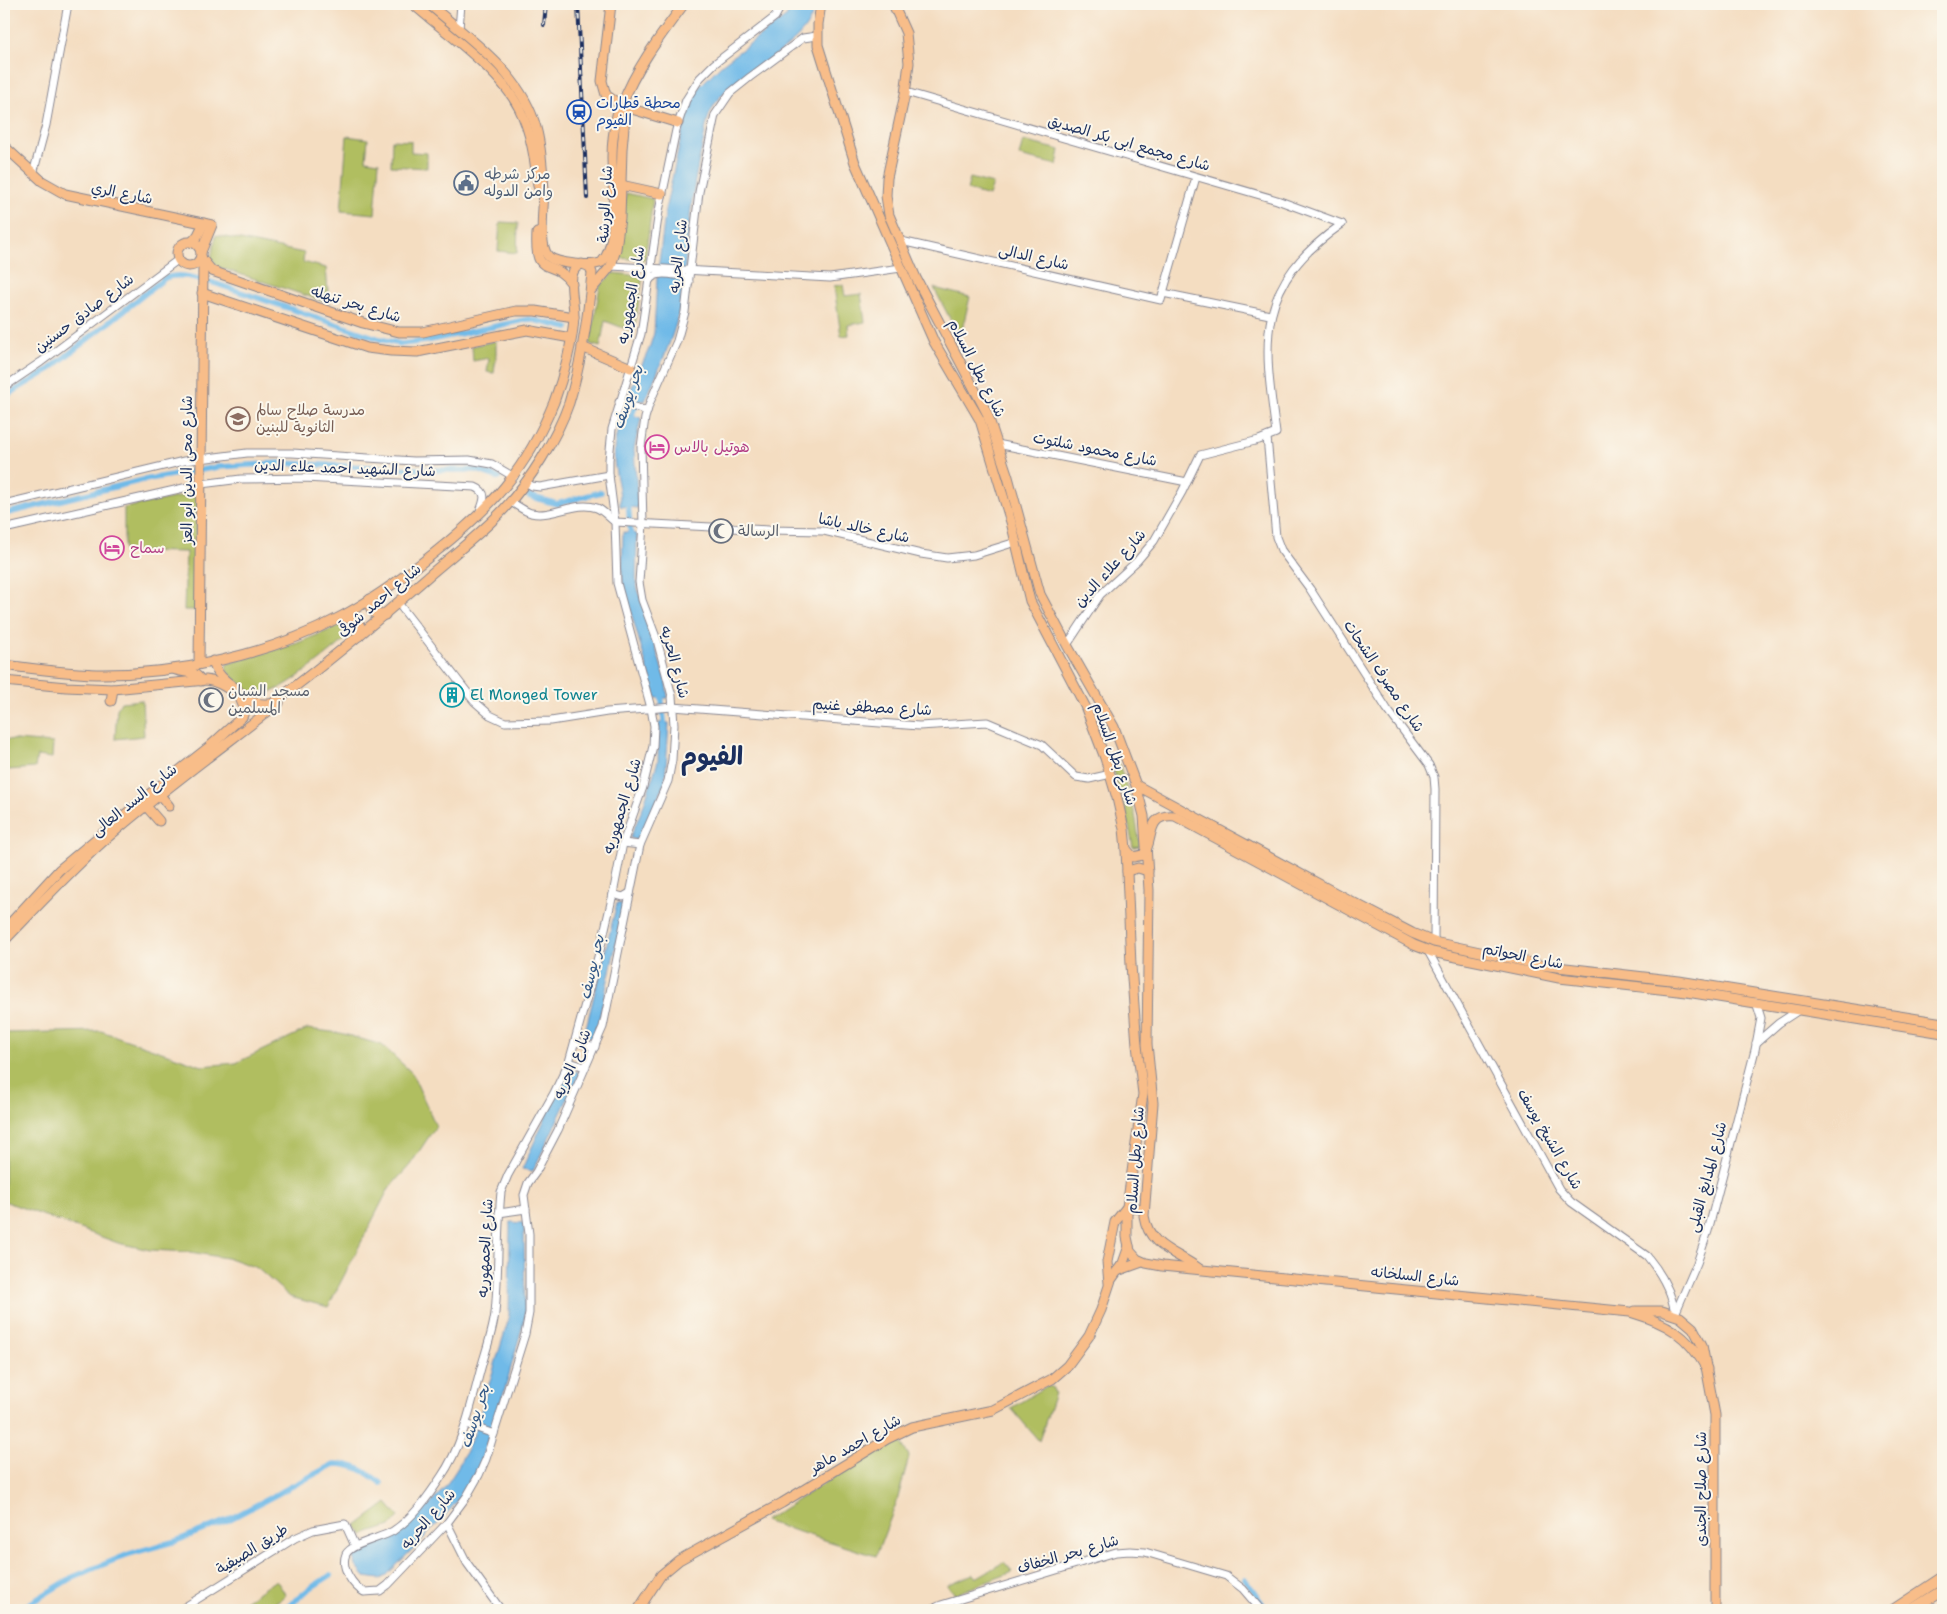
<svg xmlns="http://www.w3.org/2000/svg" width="1947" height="1614" viewBox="0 0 1947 1614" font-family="'Shantell Sans','Playpen Sans Arabic',sans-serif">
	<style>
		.green { fill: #b0be60; stroke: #66765f }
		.water { fill: #6fbae8; stroke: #4574a3 }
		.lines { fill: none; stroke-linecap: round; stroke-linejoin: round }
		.canal { stroke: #6fbae8; stroke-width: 5.5 }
		.minor-casing { stroke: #888690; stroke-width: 9 }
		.major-casing { stroke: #888690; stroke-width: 11 }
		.highway-casing { stroke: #888690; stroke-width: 12 }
		.minor { stroke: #fff; stroke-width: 7 }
		.major { stroke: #f8bd89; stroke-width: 9 }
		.highway { stroke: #f8bd89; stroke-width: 10 }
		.rail-casing { stroke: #1b2f5e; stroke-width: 4 }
		.rail { stroke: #fbf7ec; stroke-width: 2; stroke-dasharray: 5.5; stroke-linecap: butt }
		.labels { text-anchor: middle; stroke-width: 4; stroke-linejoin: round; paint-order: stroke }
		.transit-label { font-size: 15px; fill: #164399; stroke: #fbf7ec; text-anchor: start }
		.street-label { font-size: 15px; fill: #1b2f5e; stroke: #fbf7ec }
		.service-label { font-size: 15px; fill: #4e5e75; stroke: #fbf7ec; text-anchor: start }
		.education-label { font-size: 15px; fill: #785e54; stroke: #fbf7ec; text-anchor: start }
		.hotel-label { font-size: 15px; fill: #b23c85; stroke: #fbf7ec; text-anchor: start }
		.worship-label { font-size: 15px; fill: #5b616d; stroke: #fbf7ec; text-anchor: start }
		.culture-label { font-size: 15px; fill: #0d838f; stroke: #fbf7ec; text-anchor: start }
		.water-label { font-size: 16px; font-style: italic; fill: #345987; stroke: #fbf7ec }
		.town-label { font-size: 25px; font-weight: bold; fill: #1b2f5e; stroke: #fbf7ec }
	</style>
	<rect width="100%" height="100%" fill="#fbf7ec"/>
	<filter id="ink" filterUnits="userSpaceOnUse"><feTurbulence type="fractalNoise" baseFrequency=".02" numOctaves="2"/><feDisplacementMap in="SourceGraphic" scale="10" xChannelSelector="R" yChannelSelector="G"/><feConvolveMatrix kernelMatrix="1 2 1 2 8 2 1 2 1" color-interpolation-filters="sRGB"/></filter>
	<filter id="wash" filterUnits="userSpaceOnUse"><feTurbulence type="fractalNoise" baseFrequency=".0096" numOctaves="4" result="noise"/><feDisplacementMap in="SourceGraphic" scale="20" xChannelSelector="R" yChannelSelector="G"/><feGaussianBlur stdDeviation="1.12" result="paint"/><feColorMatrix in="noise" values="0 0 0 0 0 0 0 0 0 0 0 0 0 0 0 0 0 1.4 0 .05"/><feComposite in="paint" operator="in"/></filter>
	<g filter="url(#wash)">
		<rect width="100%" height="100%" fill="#f4ddc1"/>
		<g class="green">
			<path d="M 347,136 L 368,139 L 366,160 L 379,162 L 375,214 L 341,211 Z"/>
			<path d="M 392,140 L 411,141 L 411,152 L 427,153 L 427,168 L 391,166 Z"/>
			<path d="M 1023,141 L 1060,150 L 1057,165 L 1019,156 Z"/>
			<path d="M 970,178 L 993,184 L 989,196 L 967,190 Z"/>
			<path d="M 626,193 L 653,199 L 645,260 L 618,258 Z"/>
			<path d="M 500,222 L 518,223 L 517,253 L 498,251 Z"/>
			<path d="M 216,235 L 304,253 L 303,262 L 326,268 L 329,303 L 218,267 L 211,258 Z"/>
			<path d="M 613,273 L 643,276 L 634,332 L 605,321 L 600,347 L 590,344 L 600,286 Z"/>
			<path d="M 843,285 L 845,296 L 861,294 L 865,322 L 848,325 L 849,335 L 841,336 L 834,286 Z"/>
			<path d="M 934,288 L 970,297 L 960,338 Z"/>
			<path d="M 496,341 L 496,357 L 494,373 L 487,372 L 489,358 L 473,361 L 472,346 Z"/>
			<path d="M 198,493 L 195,610 L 184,610 L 186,552 L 124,551 L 124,508 Z"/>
			<path d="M 352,621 L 358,629 C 341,643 280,697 260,694 C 247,693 236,679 226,670 L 227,664 L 295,644 Z"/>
			<path d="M 142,700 L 144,736 L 115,739 L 117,709 L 121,702 Z"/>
			<path d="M 4,739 L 53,743 L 52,758 L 37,756 L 35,768 L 8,770 L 4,763 Z"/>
			<path d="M 1118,760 L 1135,814 L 1140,846 L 1133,847 L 1125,806 L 1111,763 Z"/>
			<path d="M 307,1029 L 340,1033 L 382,1045 L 412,1073 L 436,1126 L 410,1165 L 389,1188 L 328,1307 L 290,1297 L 257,1268 L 232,1259 L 190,1252 L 150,1250 L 118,1243 L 4,1201 L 4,1033 L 101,1031 L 202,1066 L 236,1063 Z"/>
			<path d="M 1047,1386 L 1052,1387 L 1055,1393 L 1039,1441 L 1011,1408 Z"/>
			<path d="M 898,1437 L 909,1457 L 897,1501 L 876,1556 L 764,1521 Z"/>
			<path d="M 387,1503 L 399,1517 L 390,1526 L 363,1535 L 356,1526 Z"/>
			<path d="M 1004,1562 L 1013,1572 L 955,1594 L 947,1585 L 973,1574 L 976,1578 Z"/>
			<path d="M 276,1580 L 286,1595 L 265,1610 L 232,1610 Z"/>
		</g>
		<g class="water">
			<path d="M 789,4 L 816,4 C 805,57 729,68 710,113 C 706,122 705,133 703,143 C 690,192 688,243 682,294 C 678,331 659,367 645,401 L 627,398 L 649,349 L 654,333 L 657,279 L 666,206 L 687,110 L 700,86 L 721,65 L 787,16 Z"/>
			<path d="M 622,411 L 641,418 L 634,449 L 638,508 L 620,506 C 621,490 615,475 614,459 C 613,443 619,426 622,411 Z"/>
			<path d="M 623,532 L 637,534 L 636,583 L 666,682 L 668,698 L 656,698 L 625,592 L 622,577 Z"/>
			<path d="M 659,723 L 669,723 L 665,782 L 639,841 L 630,838 L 643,807 L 658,761 Z"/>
			<path d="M 617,903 L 625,905 L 595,1038 L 584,1036 Z"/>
			<path d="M 568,1068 L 580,1073 L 533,1171 L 522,1169 Z"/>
			<path d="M 510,1222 L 524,1223 L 525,1317 L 505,1389 L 479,1465 C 462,1506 417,1543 386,1576 L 380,1579 L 365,1577 L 356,1566 L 353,1551 L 394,1537 L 429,1506 L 445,1487 L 457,1469 L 474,1434 L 509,1318 Z"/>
		</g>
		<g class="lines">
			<g class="canal">
				<path d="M 4,397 L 46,372 L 165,278 C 180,272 198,279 214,283 L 380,339 L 401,344 L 426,341 L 529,319 L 568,328"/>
				<path d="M 630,420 L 640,394"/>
				<path d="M 529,496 L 557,504 L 601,492"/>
				<path d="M 628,501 L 631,540"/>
				<path d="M 4,514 L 143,480 L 218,467 L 280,463 L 440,470 L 477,470 L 499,478"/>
				<path d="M 661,692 L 665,730"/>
				<path d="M 1245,1579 L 1267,1610"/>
				<path d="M 19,1610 L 73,1577 L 129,1554 L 176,1541 L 228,1520 L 334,1464 C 355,1464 365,1471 381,1483"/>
				<path d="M 284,1610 L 309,1589 L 331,1575"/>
			</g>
		</g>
	</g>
	<g filter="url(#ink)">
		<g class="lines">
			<g class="minor-casing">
				<g id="minor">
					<path d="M 782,4 L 775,17 L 714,64 L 700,78 L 686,100 L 676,130 L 659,211 L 641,334 L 612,429 L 609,460 L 609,475 L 615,522 L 617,583 L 651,708 L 654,726 L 653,746 L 643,787 L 623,843 L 613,894 L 601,946 L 569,1062 L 554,1093 L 508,1175 L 501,1192 C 497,1232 499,1273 495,1313 C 493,1331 486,1350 481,1368 C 471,1405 463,1445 441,1477 C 428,1497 413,1518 393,1531 C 382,1538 352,1543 346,1554 C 340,1568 353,1586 364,1592 L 380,1591 L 388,1585 L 447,1523 L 467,1496 L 479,1475 L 486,1459 L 525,1334 L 529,1313 L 529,1234 L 524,1195 L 528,1183 L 536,1172 L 558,1130 L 603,1027 L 640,845 L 668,781 L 672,760 L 674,725 L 672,696 L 657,640 L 642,600 L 639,582 L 643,524 L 641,447 L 645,418 L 650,402 L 677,341 L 685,312 L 699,192 L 715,115 L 730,93 L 750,77 L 803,38 L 817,36"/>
					<path d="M 459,29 L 461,4"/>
					<path d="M 906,92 L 1277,200 L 1342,224"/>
					<path d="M 33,174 L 46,125 L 68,4"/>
					<path d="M 901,241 L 1161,300 L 1196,177"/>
					<path d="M 611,266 L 830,278 L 901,268"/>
					<path d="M 649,281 C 655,270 672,275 683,276 L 689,282"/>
					<path d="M 1163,293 L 1270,315"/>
					<path d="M 4,387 L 41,362 L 179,259"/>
					<path d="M 619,402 L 647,411"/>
					<path d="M 1267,437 L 1276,537 L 1281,550 L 1310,589 L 1387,709 L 1429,765 L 1434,777 L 1435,789 L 1434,942"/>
					<path d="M 997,444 L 1187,482"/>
					<path d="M 525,482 L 532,486 L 540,487 L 609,475"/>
					<path d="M 511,502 C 518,506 524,511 531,513 C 553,518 576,500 597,508 C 604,511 609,518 615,522 L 769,530 L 824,531 L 921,554 L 947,558 L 974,555 L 1016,542"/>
					<path d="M 4,504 L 184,461 L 247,453 L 292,453 L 414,461 L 469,460 L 492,464 L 514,477"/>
					<path d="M 4,529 L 201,484 L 241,479 L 304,478 L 475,487 C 488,492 484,501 480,511"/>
					<path d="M 398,603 L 474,701 L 490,715 L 505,722 L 551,721 L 607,712 L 673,707 L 919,726 L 987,722 L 1042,745 L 1076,777 L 1089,779 L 1111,774"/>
					<path d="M 1067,645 L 1100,595 L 1137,561 L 1154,541 L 1182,492 L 1200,455 L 1259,440 L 1276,433 C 1263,338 1255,285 1342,224"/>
					<path d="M 623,843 L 640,845"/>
					<path d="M 613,894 L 623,897 L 630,893"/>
					<path d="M 1428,951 L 1559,1189 L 1571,1202 L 1647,1256 C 1661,1273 1672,1292 1675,1314"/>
					<path d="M 576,1042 L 595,1047"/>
					<path d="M 1756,1043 L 1779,1023 L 1799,1010"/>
					<path d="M 569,1062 L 585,1067"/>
					<path d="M 499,1213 L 526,1209"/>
					<path d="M 1675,1314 L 1697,1263 L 1708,1231 L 1755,1050 L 1761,1018 L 1756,1002"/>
					<path d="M 466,1424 L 494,1434"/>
					<path d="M 447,1523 L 467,1563 L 501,1610"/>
					<path d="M 180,1610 L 295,1538 L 313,1530 L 345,1524 L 355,1546"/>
					<path d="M 930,1610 L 941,1605 L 1116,1552 L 1130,1551 L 1145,1552 L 1226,1576 L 1243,1589 L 1261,1610"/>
				</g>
			</g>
			<g class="major-casing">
				<g id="major">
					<path d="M 413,4 C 446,33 499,69 519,108 C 531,131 535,160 538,186"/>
					<path d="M 429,4 C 468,38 517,70 534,121 C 541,142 542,166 544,189 C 544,205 538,244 548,256 C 556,264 593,267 602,262 C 620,242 612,182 612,157 C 612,143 614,128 617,115 C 618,110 621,109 622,105 C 635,69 661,35 684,4"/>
					<path d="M 611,4 L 602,81 L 606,95 L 622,106 L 678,123"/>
					<path d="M 821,4 L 818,24 L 818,45 L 855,163 L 934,342 L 980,420 L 1011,522 L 1030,601 L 1085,706 L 1105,758 L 1117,798 L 1124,829 L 1126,849 L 1131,965 L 1137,1045 L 1143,1094 L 1127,1207 L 1127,1237 L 1130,1251 L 1137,1259 L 1146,1263 L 1162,1266 L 1630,1312 C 1667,1323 1687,1334 1707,1369"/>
					<path d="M 893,4 L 906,33 L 909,63 L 905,94 L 887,178 L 886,196 L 889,215 L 916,278 L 987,413 L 1008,477 L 1040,594 L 1067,645 L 1114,727 L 1136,785 L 1144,816 L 1149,890 L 1147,1044 L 1153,1103 L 1144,1216 C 1149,1247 1176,1252 1198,1268"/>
					<path d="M 4,146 L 42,181 L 65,194 L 212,225 L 201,252"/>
					<path d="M 621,185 L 662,194"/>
					<path d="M 537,233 C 534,281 552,255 572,284"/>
					<path d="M 192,242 L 198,235 L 204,223"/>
					<circle cx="189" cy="254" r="12"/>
					<path d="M 202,259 L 212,271 L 363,323 L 399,332 L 423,332 L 516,311 L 535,311 L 574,317"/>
					<path d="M 592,289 L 611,266 L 616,249 L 620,218 L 622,149 L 625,116 L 622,108"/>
					<path d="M 202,293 L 367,348 L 391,351 L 417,352 L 527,330 L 571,338"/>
					<path d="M 582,347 L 631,368"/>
					<path d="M 370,599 C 368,610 375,616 385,615"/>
					<path d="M 340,618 C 350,618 358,618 361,629 L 359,636"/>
					<path d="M 213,661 C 216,675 227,682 238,690"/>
					<path d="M 199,664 L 203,267 L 201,256"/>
					<path d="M 4,665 C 34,669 65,673 96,674 C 176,675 269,655 340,617 C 373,600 404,577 433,554 C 490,509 526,471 554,402 C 563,378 573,342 574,316 C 574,303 570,288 572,276 C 573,270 576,266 582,264"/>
					<path d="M 173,669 C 184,674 195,669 201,681"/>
					<path d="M 4,681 L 66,687 L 113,689 L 206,680 C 230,682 246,710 273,703 C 326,664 376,622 425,579 C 452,555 480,535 504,509 C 529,482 557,438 569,403 C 582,361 588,316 592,273 L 590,267 L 585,265"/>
					<path d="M 111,701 L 113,689"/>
					<path d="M 1136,785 L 1343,897 L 1412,933 L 1434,942 L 1540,965 L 1679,981 L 1943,1023"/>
					<path d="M 160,795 L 169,806"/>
					<path d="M 146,806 L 159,821"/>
					<path d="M 1126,849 L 1133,857 L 1143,855 C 1155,841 1144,813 1175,816 L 1414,945 L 1432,952 L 1559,978 L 1687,992 L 1943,1033"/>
					<path d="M 1127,871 L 1138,868 L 1148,871"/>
					<path d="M 4,930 L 59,870 L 152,792 L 209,747 L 242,717 L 245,710 L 240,698"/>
					<path d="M 4,941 C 37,907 70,871 106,839 C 161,791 221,748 279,703"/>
					<path d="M 1117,1271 L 1142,1262"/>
					<path d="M 1109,1283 L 1107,1262 L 1115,1222 L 1127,1207 L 1144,1209"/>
					<path d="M 1635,1311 L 1662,1311 L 1680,1317 L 1693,1328 L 1702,1345 L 1715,1415 L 1715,1610"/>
					<path d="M 638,1610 L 661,1575 L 679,1560 L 782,1503 L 887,1439 L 912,1427 L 993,1410 L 1052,1379 L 1067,1366 L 1089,1336 L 1101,1310 L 1111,1280 L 1123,1263 L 1129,1246"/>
				</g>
			</g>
			<g class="highway-casing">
				<g id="highway">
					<path d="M 1893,1610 L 1943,1577"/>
					<path d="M 1911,1610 L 1943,1590"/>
				</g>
			</g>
			<use href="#minor" class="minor"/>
			<use href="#major" class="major"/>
			<use href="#highway" class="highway"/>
			<g class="rail-casing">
				<g id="rail">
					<path d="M 578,4 L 587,198"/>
					<path d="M 544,25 L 546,4"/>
				</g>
			</g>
			<use href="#rail" class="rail"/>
		</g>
	</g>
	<defs>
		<g id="station-ring" transform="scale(1.25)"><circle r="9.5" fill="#fbf7ec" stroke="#1a4fb4" stroke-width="1.5"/><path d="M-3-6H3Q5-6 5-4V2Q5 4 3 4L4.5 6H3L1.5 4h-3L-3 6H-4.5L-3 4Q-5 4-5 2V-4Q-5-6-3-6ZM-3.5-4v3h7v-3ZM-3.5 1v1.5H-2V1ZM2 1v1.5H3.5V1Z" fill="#1a4fb4"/></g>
		<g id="civic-ring" transform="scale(1.25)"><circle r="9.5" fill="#fbf7ec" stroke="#5c6f8a" stroke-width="1.5"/><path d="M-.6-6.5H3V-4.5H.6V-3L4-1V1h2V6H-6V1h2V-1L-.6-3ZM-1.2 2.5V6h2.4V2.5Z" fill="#5c6f8a"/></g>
		<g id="school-ring" transform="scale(1.25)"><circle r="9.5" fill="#fbf7ec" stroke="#8d6e63" stroke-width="1.5"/><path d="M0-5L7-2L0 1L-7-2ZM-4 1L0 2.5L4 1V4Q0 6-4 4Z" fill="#8d6e63"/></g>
		<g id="hotel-ring" transform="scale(1.25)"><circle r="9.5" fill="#fbf7ec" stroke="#d1479c" stroke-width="1.5"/><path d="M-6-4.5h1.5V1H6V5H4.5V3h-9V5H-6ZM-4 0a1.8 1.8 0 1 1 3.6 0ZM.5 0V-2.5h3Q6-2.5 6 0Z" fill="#d1479c"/></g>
		<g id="mosque-ring" transform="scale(1.25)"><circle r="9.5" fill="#fbf7ec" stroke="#6b7280" stroke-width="1.5"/><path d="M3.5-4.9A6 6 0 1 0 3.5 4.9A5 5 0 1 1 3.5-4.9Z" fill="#6b7280"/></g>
		<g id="building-ring" transform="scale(1.25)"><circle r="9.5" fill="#fbf7ec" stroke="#0f9aa8" stroke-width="1.5"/><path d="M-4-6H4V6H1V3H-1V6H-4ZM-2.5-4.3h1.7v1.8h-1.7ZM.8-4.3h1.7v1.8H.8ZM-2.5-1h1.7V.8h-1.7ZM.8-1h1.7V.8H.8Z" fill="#0f9aa8"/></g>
	</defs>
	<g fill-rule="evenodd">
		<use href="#station-ring" x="579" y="112"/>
		<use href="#civic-ring" x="466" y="183"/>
		<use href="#school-ring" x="238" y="419"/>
		<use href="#hotel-ring" x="657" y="447"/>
		<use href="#mosque-ring" x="721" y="531"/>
		<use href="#hotel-ring" x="112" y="548"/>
		<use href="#building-ring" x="452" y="695"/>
		<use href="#mosque-ring" x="211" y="700"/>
	</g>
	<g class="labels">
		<g class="transit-label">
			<text x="596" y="108">محطة قطارات<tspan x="596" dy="17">الفيوم</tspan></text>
		</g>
		<g class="street-label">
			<text transform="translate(1129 143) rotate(16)" y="5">شارع مجمع ابى بكر الصديق</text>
			<text transform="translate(122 193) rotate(11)" y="5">شارع الري</text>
			<text transform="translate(605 204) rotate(-87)" y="5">شارع الورشة</text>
			<text transform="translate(678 256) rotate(-84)" y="5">شارع الحريه</text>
			<text transform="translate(1034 257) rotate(13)" y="5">شارع الدالى</text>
			<text transform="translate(631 295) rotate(-80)" y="5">شارع الجمهوريه</text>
			<text transform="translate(356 304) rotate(17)" y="5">شارع بحر تنهله</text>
			<text transform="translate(84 313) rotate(-37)" y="5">شارع صادق حسنين</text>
			<text transform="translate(977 368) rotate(63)" y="5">شارع بطل السلام</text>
			<text transform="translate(1095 449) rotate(11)" y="5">شارع محمود شلتوت</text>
			<text transform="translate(345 468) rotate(2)" y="5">شارع الشهيد احمد علاء الدين</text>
			<text transform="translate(187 470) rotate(-90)" y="5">شارع محى الدين ابو العز</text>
			<text transform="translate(864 528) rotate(12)" y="5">شارع خالد باشا</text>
			<text transform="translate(1110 568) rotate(-48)" y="5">شارع علاء الدين</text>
			<text transform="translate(379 600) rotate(-40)" y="5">شارع احمد شوقى</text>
			<text transform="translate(675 662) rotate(75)" y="5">شارع الحريه</text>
			<text transform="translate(1384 676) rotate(56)" y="5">شارع مصرف الشحات</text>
			<text transform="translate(872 707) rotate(3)" y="5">شارع مصطفى غنيم</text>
			<text transform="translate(1115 754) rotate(71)" y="5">شارع بطل السلام</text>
			<text transform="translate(134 800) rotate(-39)" y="5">شارع السد العالى</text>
			<text transform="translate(622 806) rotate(-73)" y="5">شارع الجمهوريه</text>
			<text transform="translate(1523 956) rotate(11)" y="5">شارع الحواتم</text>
			<text transform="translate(572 1064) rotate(-67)" y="5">شارع الحريه</text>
			<text transform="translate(1550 1139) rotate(60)" y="5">شارع الشيخ يوسف</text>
			<text transform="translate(1135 1160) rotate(-86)" y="5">شارع بطل السلام</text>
			<text transform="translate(1707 1177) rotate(-75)" y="5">شارع المدابغ القبلى</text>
			<text transform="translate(485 1248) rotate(-87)" y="5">شارع الجمهوريه</text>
			<text transform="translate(1415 1276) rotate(6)" y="5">شارع السلخانه</text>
			<text transform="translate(855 1444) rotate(-30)" y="5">شارع احمد ماهر</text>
			<text transform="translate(1701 1489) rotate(-90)" y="5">شارع صلاح الجندى</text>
			<text transform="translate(428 1519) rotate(-49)" y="5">شارع الحريه</text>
			<text transform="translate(252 1549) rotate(-32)" y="5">طريق الصيفية</text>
			<text transform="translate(1068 1554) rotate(-16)" y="5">شارع بحر الخفاف</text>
		</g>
		<g class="service-label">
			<text x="484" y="179">مركز شرطه<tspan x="484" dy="17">وامن الدوله</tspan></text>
		</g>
		<g class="education-label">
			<text x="256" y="415">مدرسة صلاح سالم<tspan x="256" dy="17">الثانوية للبنين</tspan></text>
		</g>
		<g class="hotel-label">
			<text x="674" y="452">هوتيل بالاس</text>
			<text x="130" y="553">سماح</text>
		</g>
		<g class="worship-label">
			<text x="738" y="536">الرسالة</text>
			<text x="228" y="696">مسجد الشبان<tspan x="228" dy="17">المسلمين</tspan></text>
		</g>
		<g class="culture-label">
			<text x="470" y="700">El Monged Tower</text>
		</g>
		<g class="water-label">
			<text transform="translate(627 397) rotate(-71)" y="6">بحر يوسف</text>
			<text transform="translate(591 967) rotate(-77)" y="6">بحر يوسف</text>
			<text transform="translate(474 1416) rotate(-72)" y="6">بحر يوسف</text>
		</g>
		<g class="town-label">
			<text x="712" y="765">الفيوم</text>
		</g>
	</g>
	<rect width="1947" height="1614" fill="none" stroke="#fbf7ec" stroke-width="20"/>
</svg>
